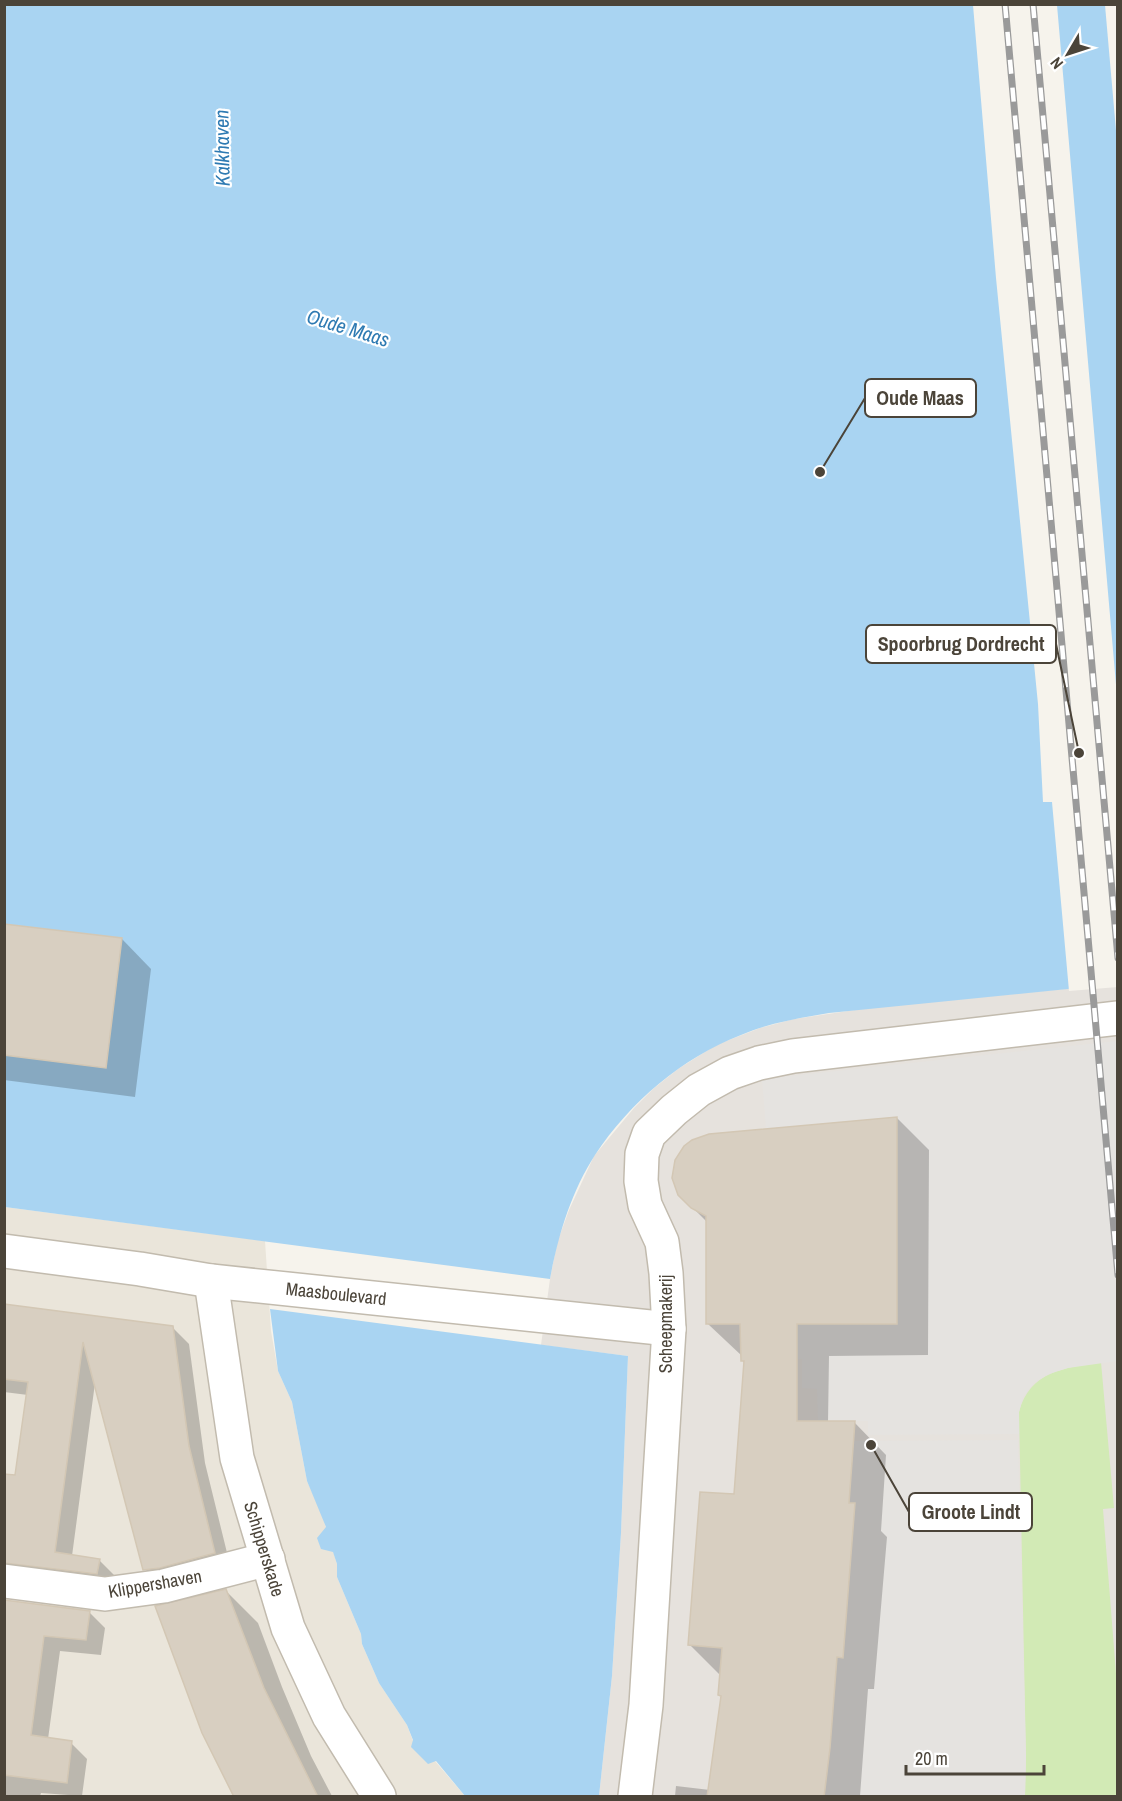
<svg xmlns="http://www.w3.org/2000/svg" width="1122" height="1801" viewBox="0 0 1122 1801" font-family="'Archivo Narrow',sans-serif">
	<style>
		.residential { fill: #eae5da }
		.industrial { fill: #e6e2dd }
		.green { fill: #d2eab5 }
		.parking { fill: #e5e3e0 }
		.water { fill: #a9d4f2 }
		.pier { fill: #f6f3ec }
		.shadow { fill: #0003 }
		.building { fill: #d8cfc1; stroke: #d3c7b4; stroke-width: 1.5 }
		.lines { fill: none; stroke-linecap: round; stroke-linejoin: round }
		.minor-casing { stroke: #c2bbae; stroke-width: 36 }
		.minor { stroke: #fff; stroke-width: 33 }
		.rail-casing { stroke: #9a9a9a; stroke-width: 7 }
		.rail { stroke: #fff; stroke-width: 4.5; stroke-dasharray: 14; stroke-linecap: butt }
		.labels { text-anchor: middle; stroke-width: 4.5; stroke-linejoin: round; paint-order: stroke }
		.street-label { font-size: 18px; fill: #4b4439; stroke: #fff }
		.water-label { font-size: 20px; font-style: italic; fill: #2e7ab2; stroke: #fff }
		.leader { fill: none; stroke: #4b4439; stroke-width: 2 }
		.callout-dot { fill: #4b4439; stroke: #fff; stroke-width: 2 }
		.callout { fill: #fff; stroke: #4b4439; stroke-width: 2 }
		.callout-label { font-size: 20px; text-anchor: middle; font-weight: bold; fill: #4b4439 }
	</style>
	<rect width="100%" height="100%" fill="#f6f3ec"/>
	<path class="residential" d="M 5,1207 L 265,1241 L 271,1331 L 278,1371 L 292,1402 L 307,1481 L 322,1514 L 337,1564 L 337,1577 L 361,1634 L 362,1644 L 379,1683 L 407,1725 L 413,1741 L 435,1761 L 465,1796 L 5,1796 Z"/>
	<path class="industrial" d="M 1117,984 L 1117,1796 L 599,1796 L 612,1676 L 621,1533 L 628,1356 L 541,1345 L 550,1279 L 557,1243 L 569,1210 L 594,1156 L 634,1108 L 653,1089 L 678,1069 L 716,1045 L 760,1028 L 794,1019 L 875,1007 Z"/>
	<path class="green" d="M 1101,1362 L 1114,1508 L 1103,1509 L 1117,1686 L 1117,1796 L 1025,1796 L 1026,1757 L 1019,1412 C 1030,1371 1064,1368 1101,1362 Z"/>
	<g class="parking">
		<path d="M 1117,1041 L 1117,1361 L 1068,1368 L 1049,1374 L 1034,1383 L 1023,1397 L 1019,1412 L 1019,1434 L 868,1435 L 868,1421 L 818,1421 L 817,1389 L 802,1388 L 802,1359 L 797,1359 L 797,1324 L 897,1325 L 897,1117 L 766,1129 L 762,1079 Z"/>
		<path d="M 1018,1440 L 1026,1757 L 1025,1796 L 824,1796 L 830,1748 L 837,1657 L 843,1657 L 855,1503 L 849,1503 L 853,1441 Z"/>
	</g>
	<g class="water">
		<path d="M 5,5 L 1117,5 L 1117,984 L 829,1013 C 799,1018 769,1023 741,1035 C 682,1058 630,1102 595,1155 C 571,1192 558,1236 550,1279 L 5,1207 Z"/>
		<path d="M 270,1309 L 628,1356 L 621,1533 L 612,1676 L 599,1796 L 465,1796 L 436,1761 L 428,1764 L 411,1747 L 413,1740 L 407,1725 L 379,1683 L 362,1644 L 361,1634 L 337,1577 L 337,1564 L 333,1552 L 321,1549 L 317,1538 L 326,1527 L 307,1481 L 292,1402 L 278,1371 Z"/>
	</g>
	<g class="pier">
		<path d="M 973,5 L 1057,5 L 1117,696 L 1118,987 L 1069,991 L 1052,802 L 1043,802 L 1038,704 L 996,278 Z"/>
		<path d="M 1105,5 L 1117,5 L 1117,142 Z"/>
	</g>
	<g class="shadow">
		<path d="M 4,925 L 122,939 L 151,969 L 135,1097 L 4,1080 Z"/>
		<path d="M 897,1118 L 929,1150 L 928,1355 L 829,1356 L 828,1423 L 854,1422 L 886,1455 L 881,1531 L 887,1537 L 874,1689 L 868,1689 L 860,1796 L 675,1796 L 676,1786 L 710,1790 L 722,1697 L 720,1695 L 721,1676 L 690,1645 L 735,1495 L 745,1364 L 742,1360 L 742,1356 L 708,1324 L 708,1223 L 679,1194 Z"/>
		<path d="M 4,1305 L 172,1327 L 189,1344 L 205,1463 L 231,1569 L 161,1585 L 145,1569 L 95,1383 L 72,1556 L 99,1560 L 115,1576 L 112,1589 L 26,1578 L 13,1565 L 4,1564 L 4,1475 L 17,1477 L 28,1395 L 4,1392 Z"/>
		<path d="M 226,1591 L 258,1623 L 282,1687 L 311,1756 L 332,1796 L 235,1796 Z"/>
		<path d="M 4,1604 L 89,1612 L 105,1628 L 101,1655 L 60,1651 L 48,1739 L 71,1743 L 87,1759 L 82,1796 L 41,1793 L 40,1796 L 4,1796 Z"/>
	</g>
	<g class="building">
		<path d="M 4,924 L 122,938 L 106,1068 L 4,1055 Z"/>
		<path d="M 897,1117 L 897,1324 L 797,1324 L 797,1421 L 855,1421 L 849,1503 L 855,1503 L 843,1658 L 837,1657 L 830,1748 L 824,1797 L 707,1797 L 721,1696 L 718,1695 L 722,1648 L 688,1645 L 700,1492 L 734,1494 L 744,1361 L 741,1361 L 740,1324 L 706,1324 L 706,1216 L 691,1208 L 678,1195 L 672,1178 L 675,1160 L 684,1146 L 692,1140 L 709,1134 Z"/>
		<path d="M 4,1304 L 173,1326 L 189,1446 L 215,1553 L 160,1568 L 143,1570 L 83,1342 L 55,1552 L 100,1559 L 97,1574 L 4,1563 L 4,1474 L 15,1475 L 28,1382 L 4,1379 Z"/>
		<path d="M 226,1589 L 264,1688 L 318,1797 L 234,1797 L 202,1733 L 155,1606 Z"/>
		<path d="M 4,1600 L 90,1611 L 86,1640 L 44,1636 L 31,1735 L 72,1741 L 67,1783 L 4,1775 Z"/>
	</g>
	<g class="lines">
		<g class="minor-casing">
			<g id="minor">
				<path d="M 4,1251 L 140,1269 L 211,1281 L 669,1329"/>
				<path d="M 211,1281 L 237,1458 L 288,1628 L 329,1716 L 379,1796"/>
				<path d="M 4,1581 L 105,1594 L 164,1586 L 268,1559"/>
				<path d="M 635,1796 L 646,1705 L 669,1329 L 666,1273 L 662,1242 L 645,1205 L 641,1181 L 642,1154 L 649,1134 L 674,1110 L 699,1090 L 730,1073 L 759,1063 L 793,1056 L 1118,1018"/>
			</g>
		</g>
		<use href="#minor" class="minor"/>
		<g class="rail-casing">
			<g id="rail">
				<path d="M 1005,4 L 1118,1275"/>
				<path d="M 1033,4 L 1118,958"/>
			</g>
		</g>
		<use href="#rail" class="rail"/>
	</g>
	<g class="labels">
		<g class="street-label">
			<text transform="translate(336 1294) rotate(6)" y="6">Maasboulevard</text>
			<text transform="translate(666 1324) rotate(-90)" y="6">Scheepmakerij</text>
			<text transform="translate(264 1549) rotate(73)" y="6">Schipperskade</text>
			<text transform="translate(155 1584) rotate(-10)" y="6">Klippershaven</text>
		</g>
		<g class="water-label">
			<text transform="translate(222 148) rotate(-91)" y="7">Kalkhaven</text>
			<text transform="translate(348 328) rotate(17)" y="7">Oude Maas</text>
		</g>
	</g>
	<path class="leader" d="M820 472L865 398M1079 753L1056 644M871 1445L909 1512"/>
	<g class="callout-dot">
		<circle cx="820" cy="472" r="6"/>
		<circle cx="1079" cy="753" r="6"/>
		<circle cx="871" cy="1445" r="6"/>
	</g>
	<g class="callout">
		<rect x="865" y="379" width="111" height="38" rx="6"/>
		<rect x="866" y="625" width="190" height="38" rx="6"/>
		<rect x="909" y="1493" width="123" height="38" rx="6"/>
	</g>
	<g class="callout-label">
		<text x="920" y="405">Oude Maas</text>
		<text x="961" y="651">Spoorbrug Dordrecht</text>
		<text x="971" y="1519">Groote Lindt</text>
	</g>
	<rect width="1122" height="1801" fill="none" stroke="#4b4439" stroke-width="12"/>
	<g transform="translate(1068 54) rotate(231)" stroke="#ffffff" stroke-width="4.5" paint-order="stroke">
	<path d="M0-4.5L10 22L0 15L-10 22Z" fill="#4b4439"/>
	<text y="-9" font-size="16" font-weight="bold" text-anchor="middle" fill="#4b4439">N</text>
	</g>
	<path d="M906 1765v9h138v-9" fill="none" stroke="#4b4439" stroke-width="3"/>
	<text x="915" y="1765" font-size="18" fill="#4b4439" stroke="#ffffff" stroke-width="4.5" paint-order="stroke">20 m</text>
</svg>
